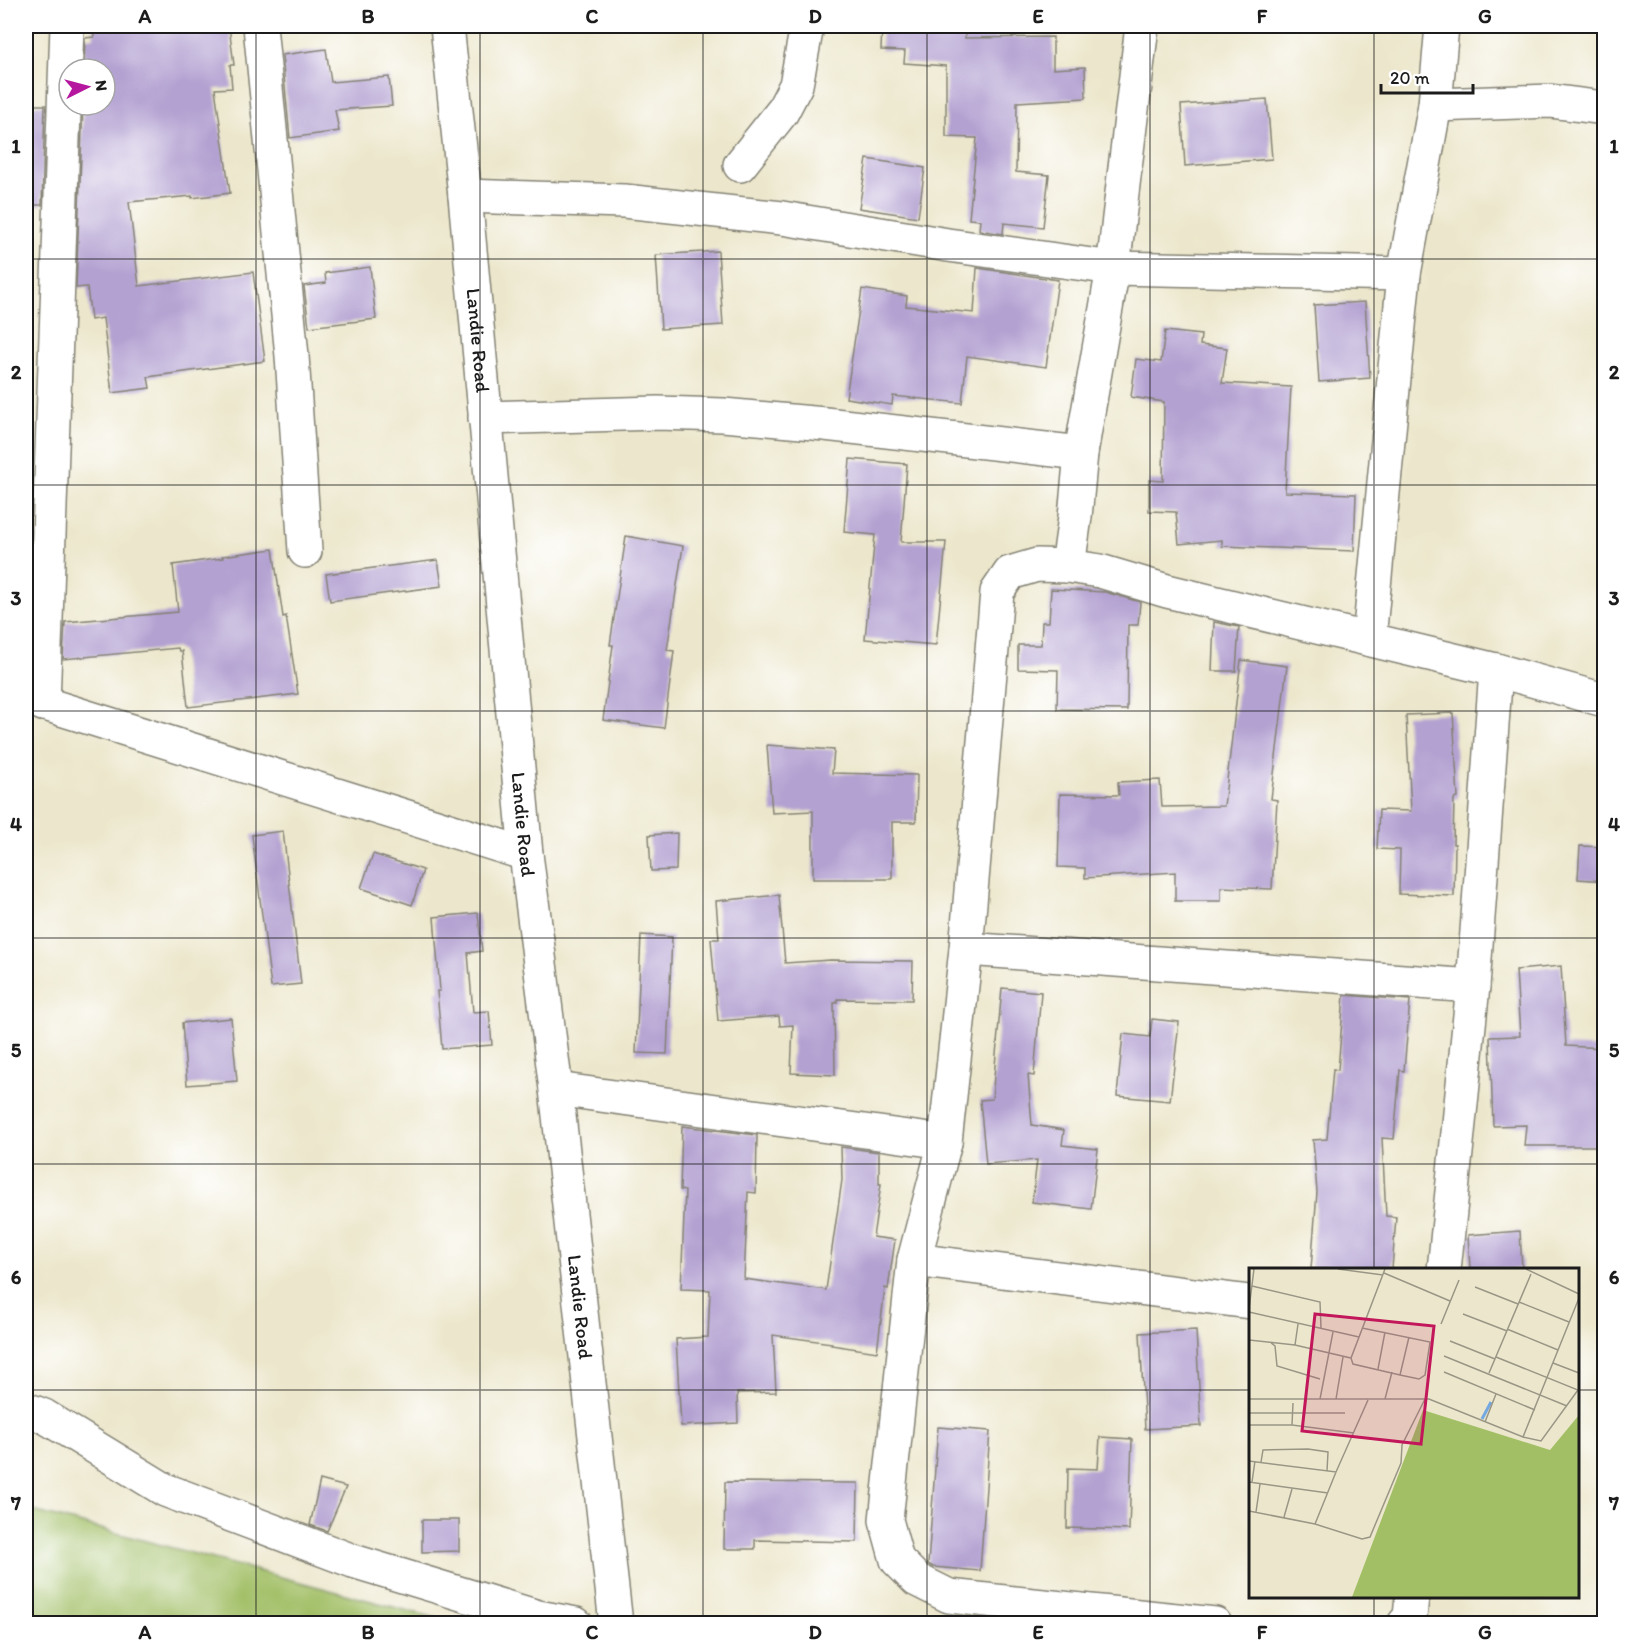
<svg xmlns="http://www.w3.org/2000/svg" width="1630" height="1649" viewBox="0 0 1630 1649" font-family="Itim,sans-serif">
	<style>
		.green { fill: #a2bf66; stroke: #5f6e41; stroke-width: 1.5 }
		.building { fill: #b3a1d1 }
		.lines { fill: none; stroke-linecap: round; stroke-linejoin: round }
		.minor-casing { stroke: #848274; stroke-width: 36 }
		.minor { stroke: #fff; stroke-width: 33 }
		.grid { fill: none; stroke: #1c1c1c; stroke-width: 1.5; stroke-opacity: 0.55 }
		.labels { text-anchor: middle; stroke-width: 5; stroke-linejoin: round; paint-order: stroke }
		.street-label { font-size: 20px; fill: #1c1c1c; stroke: #fff }
		.inset-river { fill: none; stroke: #74a8e1; stroke-width: 3 }
		.inset-road { fill: none; stroke: #999686; stroke-width: 1.5 }
		.view { fill: #c2185b; fill-opacity: 0.15; stroke: #c2185b; stroke-width: 3 }
		.inset-edge { fill: none; stroke: #1c1c1c; stroke-width: 3 }
		.neatline { fill: none; stroke: #1c1c1c; stroke-width: 2 }
		.grid-label { font-size: 20px; text-anchor: middle; font-weight: bold; fill: #1c1c1c }
	</style>
	<rect width="100%" height="100%" fill="#fff"/>
	<filter id="ink" filterUnits="userSpaceOnUse"><feTurbulence type="fractalNoise" baseFrequency=".0167" numOctaves="2"/><feDisplacementMap in="SourceGraphic" scale="12" xChannelSelector="R" yChannelSelector="G"/><feConvolveMatrix kernelMatrix="1 2 1 2 8 2 1 2 1" color-interpolation-filters="sRGB"/></filter>
	<filter id="wash" filterUnits="userSpaceOnUse"><feTurbulence type="fractalNoise" baseFrequency=".008" numOctaves="4" result="noise"/><feDisplacementMap in="SourceGraphic" scale="24" xChannelSelector="R" yChannelSelector="G"/><feGaussianBlur stdDeviation="1.35" result="paint"/><feColorMatrix in="noise" values="0 0 0 0 0 0 0 0 0 0 0 0 0 0 0 0 0 1.4 0 .05"/><feComposite in="paint" operator="in"/></filter>
	<g filter="url(#wash)">
		<rect width="100%" height="100%" fill="#ece7cc"/>
		<path class="green" d="M 26,1509 L 454,1623 L 26,1623 Z"/>
		<g id="blocks">
			<g class="building">
				<path d="M 93,26 L 229,26 L 234,65 L 230,65 L 232,88 L 215,89 L 230,193 L 192,198 L 192,196 L 129,202 L 139,286 L 253,272 L 265,361 L 148,377 L 150,388 L 112,393 L 103,318 L 91,320 L 87,287 L 76,288 L 83,105 L 105,105 L 105,69 L 84,69 L 85,38 L 94,37 Z"/>
				<path d="M 882,26 L 965,26 L 965,38 L 1053,37 L 1053,69 L 1085,67 L 1086,98 L 1017,102 L 1016,172 L 1049,175 L 1043,227 L 1004,223 L 1003,234 L 979,230 L 980,220 L 969,219 L 977,138 L 946,137 L 946,66 L 904,63 L 905,51 L 881,50 Z"/>
				<path d="M 326,49 L 331,82 L 389,77 L 392,106 L 335,110 L 339,131 L 290,138 L 282,55 Z"/>
				<path d="M 1267,99 L 1272,159 L 1185,166 L 1181,105 Z"/>
				<path d="M 26,105 L 45,105 L 42,205 L 26,205 Z"/>
				<path d="M 867,159 L 925,168 L 918,217 L 859,208 Z"/>
				<path d="M 718,251 L 723,325 L 661,329 L 656,255 Z"/>
				<path d="M 370,267 L 376,319 L 309,327 L 304,286 L 326,283 L 325,273 Z"/>
				<path d="M 977,268 L 1058,280 L 1046,367 L 967,356 L 962,403 L 893,396 L 892,405 L 846,398 L 862,289 L 907,296 L 906,306 L 974,313 Z"/>
				<path d="M 1365,302 L 1370,378 L 1319,382 L 1314,305 Z"/>
				<path d="M 1165,331 L 1201,335 L 1200,345 L 1227,348 L 1222,383 L 1291,387 L 1285,492 L 1356,494 L 1354,551 L 1222,546 L 1222,540 L 1179,544 L 1176,512 L 1149,511 L 1149,480 L 1163,481 L 1164,402 L 1131,397 L 1136,359 L 1161,362 Z"/>
				<path d="M 850,459 L 907,464 L 901,542 L 946,542 L 936,645 L 865,639 L 875,535 L 844,532 Z"/>
				<path d="M 626,536 L 683,546 L 667,650 L 674,651 L 664,728 L 603,720 L 613,645 L 610,645 Z"/>
				<path d="M 273,549 L 283,617 L 286,616 L 298,694 L 188,707 L 182,651 L 179,651 L 178,648 L 63,659 L 65,622 L 178,612 L 173,565 L 223,558 L 222,556 Z"/>
				<path d="M 438,560 L 442,586 L 330,601 L 326,574 Z"/>
				<path d="M 1051,589 L 1105,592 L 1140,602 L 1138,625 L 1128,625 L 1127,710 L 1057,709 L 1058,670 L 1018,669 L 1018,645 L 1041,645 L 1042,622 L 1049,622 Z"/>
				<path d="M 1214,622 L 1239,627 L 1236,671 L 1212,671 Z"/>
				<path d="M 1241,660 L 1287,666 L 1271,799 L 1277,800 L 1272,889 L 1221,887 L 1221,901 L 1175,901 L 1175,872 L 1085,878 L 1085,868 L 1058,867 L 1060,794 L 1119,795 L 1118,782 L 1160,780 L 1162,807 L 1224,806 Z"/>
				<path d="M 1453,713 L 1458,798 L 1454,799 L 1453,844 L 1455,844 L 1454,896 L 1399,894 L 1400,850 L 1377,849 L 1379,810 L 1411,811 L 1406,715 Z"/>
				<path d="M 767,745 L 834,750 L 832,773 L 917,775 L 916,822 L 892,822 L 892,879 L 813,879 L 813,811 L 772,813 Z"/>
				<path d="M 283,831 L 301,984 L 271,987 L 252,835 Z"/>
				<path d="M 677,833 L 676,870 L 651,871 L 649,835 Z"/>
				<path d="M 1580,846 L 1605,847 L 1605,881 L 1578,879 Z"/>
				<path d="M 373,854 L 423,870 L 412,905 L 361,888 Z"/>
				<path d="M 779,895 L 785,963 L 831,960 L 913,961 L 912,1000 L 837,999 L 837,1003 L 834,1003 L 835,1075 L 791,1073 L 793,1025 L 780,1026 L 779,1016 L 718,1021 L 711,939 L 719,939 L 716,901 Z"/>
				<path d="M 478,913 L 482,951 L 468,953 L 473,1012 L 489,1011 L 492,1045 L 442,1049 L 437,991 L 440,991 L 434,917 Z"/>
				<path d="M 641,935 L 672,937 L 667,1054 L 636,1053 Z"/>
				<path d="M 1561,966 L 1566,1046 L 1605,1048 L 1605,1146 L 1524,1146 L 1526,1125 L 1493,1126 L 1490,1037 L 1520,1036 L 1516,970 Z"/>
				<path d="M 1002,988 L 1041,992 L 1034,1076 L 1028,1075 L 1032,1125 L 1064,1130 L 1062,1145 L 1098,1149 L 1091,1209 L 1032,1202 L 1037,1160 L 986,1164 L 980,1100 L 992,1099 Z"/>
				<path d="M 1344,995 L 1410,1000 L 1404,1071 L 1400,1070 L 1394,1139 L 1382,1138 L 1386,1216 L 1396,1217 L 1392,1269 L 1311,1269 L 1317,1192 L 1313,1140 L 1327,1139 L 1333,1069 L 1338,1070 Z"/>
				<path d="M 231,1018 L 237,1081 L 187,1085 L 182,1023 Z"/>
				<path d="M 1152,1019 L 1179,1022 L 1170,1101 L 1117,1096 L 1123,1034 L 1150,1037 Z"/>
				<path d="M 682,1126 L 757,1135 L 756,1193 L 748,1192 L 744,1279 L 826,1290 L 842,1180 L 841,1147 L 879,1152 L 879,1184 L 881,1184 L 873,1237 L 895,1240 L 888,1289 L 885,1288 L 877,1352 L 831,1345 L 832,1343 L 773,1335 L 776,1392 L 737,1393 L 738,1423 L 681,1426 L 676,1339 L 708,1337 L 710,1290 L 681,1289 L 685,1191 L 680,1190 Z"/>
				<path d="M 1520,1231 L 1522,1269 L 1470,1269 L 1468,1235 Z"/>
				<path d="M 1196,1330 L 1201,1426 L 1145,1429 L 1140,1333 Z"/>
				<path d="M 938,1427 L 990,1431 L 980,1571 L 933,1567 L 928,1564 Z"/>
				<path d="M 1100,1437 L 1132,1439 L 1129,1530 L 1067,1528 L 1068,1468 L 1098,1469 Z"/>
				<path d="M 320,1480 L 346,1487 L 327,1531 L 310,1525 Z"/>
				<path d="M 725,1482 L 858,1483 L 857,1542 L 755,1540 L 755,1549 L 724,1549 Z"/>
				<path d="M 422,1520 L 459,1520 L 459,1551 L 422,1552 Z"/>
			</g>
		</g>
	</g>
	<g filter="url(#ink)">
		<use href="#blocks" fill-opacity="0" stroke="#848274" stroke-width="1.5"/>
		<g class="lines">
			<g class="minor-casing">
				<g id="minor">
					<path d="M 260,26 L 292,356 L 305,551"/>
					<path id="s1" d="M 447,26 L 465,196 L 526,854 L 556,1089 L 616,1624"/>
					<path d="M 1142,26 L 1113,268 L 1081,453 L 1075,517 L 1068,566 L 1100,571 L 1167,591 L 1496,670 L 1604,700"/>
					<path d="M 1435,105 L 1550,101 L 1604,108"/>
					<path d="M 740,165 L 782,112 L 796,85 L 807,26"/>
					<path d="M 465,196 L 624,201 L 782,218 L 948,245 L 1113,268 L 1404,274"/>
					<path d="M 485,418 L 658,413 L 723,415 L 825,424 L 1081,453"/>
					<path d="M 1068,566 L 1037,565 L 1010,573 L 997,592 L 966,949 L 945,1142 L 914,1260 L 886,1520 L 897,1560 L 917,1580 L 949,1596 L 1215,1624"/>
					<path d="M 1369,639 L 1404,274 L 1435,105 L 1442,26"/>
					<path d="M 26,698 L 526,854"/>
					<path d="M 43,704 L 67,26"/>
					<path d="M 966,949 L 1473,986"/>
					<path d="M 556,1089 L 945,1142"/>
					<path d="M 914,1260 L 1250,1302"/>
					<path d="M 1444,1270 L 1473,986 L 1496,670"/>
					<path d="M 26,1409 L 44,1416 L 165,1490 L 353,1561 L 538,1617 L 576,1624"/>
					<path d="M 1404,1624 L 1410,1617 L 1412,1596"/>
				</g>
			</g>
			<use href="#minor" class="minor"/>
		</g>
	</g>
	<path class="grid" d="M 256,26 L 256,1624M 480,26 L 480,1624M 703,26 L 703,1624M 927,26 L 927,1624M 1150,26 L 1150,1624M 1374,26 L 1374,1270M 26,259 L 1604,259M 26,485 L 1604,485M 26,711 L 1604,711M 26,938 L 1604,938M 26,1164 L 1604,1164M 26,1390 L 1250,1390M 1578,1390 L 1604,1390M 1374,1596 L 1374,1624"/>
	<g class="labels">
		<g class="street-label">
			<text dy="7" stroke="none"><textPath href="#s1" startOffset="316">Landie Road</textPath></text>
			<text dy="7" stroke="none"><textPath href="#s1" startOffset="802">Landie Road</textPath></text>
			<text dy="7" stroke="none"><textPath href="#s1" startOffset="1288">Landie Road</textPath></text>
		</g>
	</g>
	<g transform="translate(1249 1268)">
		<rect width="330" height="330" fill="#ece7cc"/>
		<path d="M 174,142 L 301,182 L 330,147 L 330,329 L 103,329 Z" fill="#a2bf66"/>
		<path class="inset-river" d="M 233,151 L 242,134"/>
		<path class="inset-road" d="M 89,1 L 134,7M 277,1 L 330,26M 135,5 L 201,33M 3,18 L 71,34 L 72,60M 226,19 L 269,36M 270,34 L 320,54M 0,41 L 5,1M 0,44 L 110,69M 214,46 L 258,63M 192,56 L 210,12M 258,61 L 309,82M 0,72 L 46,77 L 102,90 L 136,1M 201,73 L 246,91M 21,74 L 26,78 L 28,98 L 71,111M 46,77 L 49,56M 195,88 L 318,138M 247,89 L 329,122 L 292,173 L 274,169M 102,90 L 104,96 L 151,107 L 170,111 L 176,107 L 181,74 L 113,60M 304,95 L 330,105M 129,101 L 136,64M 195,104 L 286,142M 240,105 L 282,6M 151,107 L 160,69M 0,131 L 180,131 L 274,169 L 330,30M 71,131 L 84,64M 87,131 L 94,89M 136,131 L 143,104M 0,145 L 96,145M 236,154 L 247,126M 0,157 L 43,157 L 105,165M 43,157 L 44,135M 0,193 L 87,204 L 119,132M 12,194 L 14,182 L 59,181 L 79,184 L 78,203M 0,214 L 79,225M 3,214 L 6,193M 0,243 L 66,256 L 113,271 L 121,269 L 152,195 L 153,177 L 176,131M 7,244 L 11,216M 35,249 L 43,221M 66,256 L 87,204"/>
		<path class="view" d="M 66,46 L 185,58 L 172,176 L 53,163 Z"/>
		<rect width="330" height="330" class="inset-edge"/>
	</g>
	<rect width="1630" height="1649" fill="none" stroke="#fff" stroke-width="66"/>
	<g transform="translate(87 87) rotate(84)"><circle r="28" fill="#ffffff" stroke="#a4a4a4" stroke-width="1.5"/>
	<path d="M0-4.5L10 22L0 15L-10 22Z" fill="#b5179e"/>
	<text y="-9" font-size="16" font-weight="bold" text-anchor="middle" fill="#1c1c1c">N</text>
	</g>
	<path d="M1381 84v9h92v-9" fill="none" stroke="#1c1c1c" stroke-width="3"/>
	<text x="1390" y="84" font-size="18" fill="#1c1c1c" stroke="#ffffff" stroke-width="4.5" paint-order="stroke">20 m</text>
	<rect x="33" y="33" width="1564" height="1583" class="neatline"/>
	<g class="grid-label">
		<text x="145" y="23">A</text>
		<text x="368" y="23">B</text>
		<text x="592" y="23">C</text>
		<text x="815" y="23">D</text>
		<text x="1038" y="23">E</text>
		<text x="1262" y="23">F</text>
		<text x="1485" y="23">G</text>
		<text x="16" y="153">1</text>
		<text x="1614" y="153">1</text>
		<text x="16" y="379">2</text>
		<text x="1614" y="379">2</text>
		<text x="16" y="605">3</text>
		<text x="1614" y="605">3</text>
		<text x="16" y="831">4</text>
		<text x="1614" y="831">4</text>
		<text x="16" y="1057">5</text>
		<text x="1614" y="1057">5</text>
		<text x="16" y="1284">6</text>
		<text x="1614" y="1284">6</text>
		<text x="16" y="1510">7</text>
		<text x="1614" y="1510">7</text>
		<text x="145" y="1639">A</text>
		<text x="368" y="1639">B</text>
		<text x="592" y="1639">C</text>
		<text x="815" y="1639">D</text>
		<text x="1038" y="1639">E</text>
		<text x="1262" y="1639">F</text>
		<text x="1485" y="1639">G</text>
	</g>
</svg>
